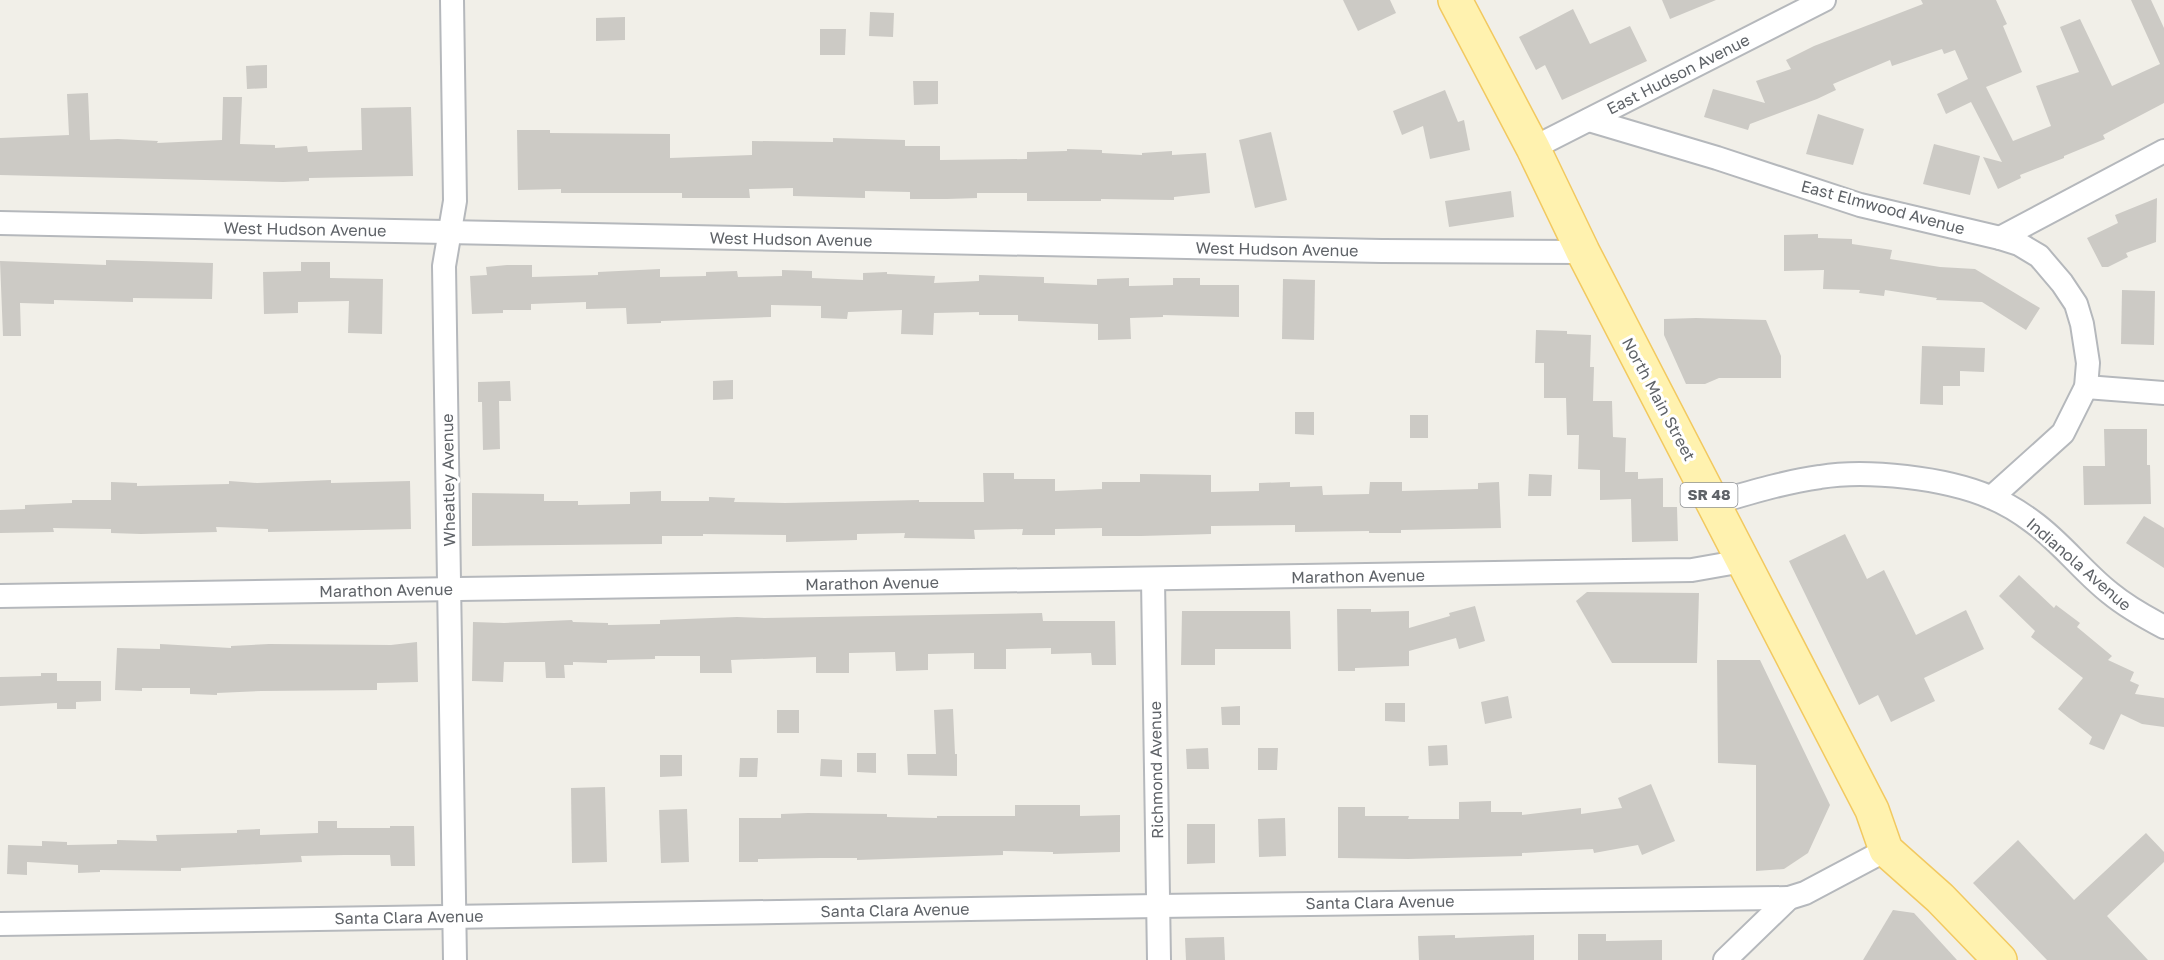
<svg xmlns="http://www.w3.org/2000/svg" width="2164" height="960" viewBox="0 0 2164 960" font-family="'Golos Text',sans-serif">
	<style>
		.building { fill: #cccac5 }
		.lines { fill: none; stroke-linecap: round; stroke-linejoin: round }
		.minor-casing { stroke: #b5b8bc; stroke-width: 26 }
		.primary-casing { stroke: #f2c960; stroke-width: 36 }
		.minor { stroke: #fff; stroke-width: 22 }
		.primary { stroke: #fff2af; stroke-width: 33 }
		.labels { text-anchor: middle; stroke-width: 6; stroke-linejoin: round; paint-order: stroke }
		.shield { fill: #fff; stroke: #8f9295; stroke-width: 1.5 }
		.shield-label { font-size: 15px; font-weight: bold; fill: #5f6368 }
		.street-label { font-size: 16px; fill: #5f6368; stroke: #fff }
	</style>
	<rect width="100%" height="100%" fill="#f1efe8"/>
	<g class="building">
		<path d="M 1343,0 L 1390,0 L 1396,13 L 1358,31 Z"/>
		<path d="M 1662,0 L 1716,0 L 1670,19 Z"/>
		<path d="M 1921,0 L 1996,0 L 2007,24 L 2003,26 L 2022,72 L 1986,87 L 2013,141 L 2051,126 L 2036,86 L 2079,72 L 2060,27 L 2080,19 L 2112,86 L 2160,64 L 2131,0 L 2151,0 L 2164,28 L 2164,103 L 2103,135 L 2105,139 L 2064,156 L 2064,158 L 2020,175 L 2021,178 L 1998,189 L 1983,157 L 2002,162 L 1971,102 L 1946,114 L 1937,94 L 1968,79 L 1955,50 L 1944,54 L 1942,49 L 1892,66 L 1890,60 L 1833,84 L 1836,90 L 1817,99 L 1750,124 L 1748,130 L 1704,117 L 1713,89 L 1765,103 L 1756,81 L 1791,69 L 1786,60 L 1814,46 L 1923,4 Z"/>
		<path d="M 1573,9 L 1590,44 L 1630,26 L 1647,61 L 1562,100 L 1545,65 L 1536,70 L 1519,37 Z"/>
		<path d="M 870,12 L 894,13 L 893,37 L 869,36 Z"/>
		<path d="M 625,17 L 625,40 L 596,41 L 596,18 Z"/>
		<path d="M 820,29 L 846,29 L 845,55 L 820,55 Z"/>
		<path d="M 267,65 L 267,88 L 247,89 L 246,66 Z"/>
		<path d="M 913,81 L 938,81 L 938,104 L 914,105 Z"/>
		<path d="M 1445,90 L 1458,122 L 1464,120 L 1470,150 L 1430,159 L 1423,126 L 1402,135 L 1393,111 Z"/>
		<path d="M 88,93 L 90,140 L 118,139 L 158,141 L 157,143 L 222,140 L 223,97 L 242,97 L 240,144 L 275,145 L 275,148 L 307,146 L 308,152 L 362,150 L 361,108 L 411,107 L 413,176 L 309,178 L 309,181 L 283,182 L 0,175 L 0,138 L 69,135 L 67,94 Z"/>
		<path d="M 1818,114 L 1864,129 L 1853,165 L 1806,154 Z"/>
		<path d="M 517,130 L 550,130 L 550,133 L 670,134 L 670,158 L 752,155 L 752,141 L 833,142 L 833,138 L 905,140 L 905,146 L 940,146 L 940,160 L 1027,159 L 1027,152 L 1067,151 L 1067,149 L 1102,150 L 1102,153 L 1142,155 L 1142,153 L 1172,151 L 1172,155 L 1206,153 L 1210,193 L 1174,197 L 1174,200 L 1101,199 L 1101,201 L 1027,201 L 1027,193 L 977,193 L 977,198 L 947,199 L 910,199 L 910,192 L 865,191 L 865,198 L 793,196 L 793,188 L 749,189 L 750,198 L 682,198 L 682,193 L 561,193 L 561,189 L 518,190 Z"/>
		<path d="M 1271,132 L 1287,200 L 1255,208 L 1239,140 Z"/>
		<path d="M 1934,144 L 1980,156 L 1970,195 L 1923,184 Z"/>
		<path d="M 1511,191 L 1514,217 L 1449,227 L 1445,201 Z"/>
		<path d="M 2157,198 L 2156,242 L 2126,253 L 2128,257 L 2108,267 L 2102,267 L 2087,238 L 2118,223 L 2115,215 Z"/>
		<path d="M 1818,234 L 1818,238 L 1852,239 L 1852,244 L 1892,250 L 1890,259 L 1940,267 L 1975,269 L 2040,308 L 2026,330 L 1982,302 L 1936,300 L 1937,298 L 1885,290 L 1884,296 L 1859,293 L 1860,290 L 1823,289 L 1824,270 L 1784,271 L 1784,235 Z"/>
		<path d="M 106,260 L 213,263 L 212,299 L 133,298 L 133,302 L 54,300 L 54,304 L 20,303 L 21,336 L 3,336 L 0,261 L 106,265 Z"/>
		<path d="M 301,262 L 330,262 L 330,278 L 383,279 L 382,334 L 348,333 L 349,301 L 298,302 L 298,313 L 264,314 L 263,272 L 301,271 Z"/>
		<path d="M 507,265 L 532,265 L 532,277 L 598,275 L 598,272 L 660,269 L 660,277 L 706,276 L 706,272 L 737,271 L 738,277 L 782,276 L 782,270 L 812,271 L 812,278 L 863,280 L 863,273 L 887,272 L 887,274 L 935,276 L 934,283 L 979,281 L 979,275 L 1044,277 L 1044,283 L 1097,285 L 1097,279 L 1129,278 L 1129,286 L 1173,285 L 1173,278 L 1200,278 L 1200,285 L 1239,285 L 1239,317 L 1163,315 L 1163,317 L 1130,318 L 1131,339 L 1098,340 L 1098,324 L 1018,321 L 1018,315 L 979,315 L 979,312 L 934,313 L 933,335 L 901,334 L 902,310 L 848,312 L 847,319 L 821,318 L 821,306 L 771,305 L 771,317 L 661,321 L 661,323 L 627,324 L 626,308 L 586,309 L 586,302 L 531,304 L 531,310 L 503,310 L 503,313 L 472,314 L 470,276 L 487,275 L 486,267 Z"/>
		<path d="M 1283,279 L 1315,280 L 1314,340 L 1282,339 Z"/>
		<path d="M 2122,290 L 2155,291 L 2154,345 L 2121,344 Z"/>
		<path d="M 1696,318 L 1766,320 L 1781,356 L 1781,378 L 1719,378 L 1705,384 L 1686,384 L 1664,335 L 1664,319 Z"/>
		<path d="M 1536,330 L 1567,331 L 1567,334 L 1591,335 L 1590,367 L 1594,367 L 1593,401 L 1612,401 L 1613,437 L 1626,438 L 1625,472 L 1638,472 L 1638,479 L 1663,478 L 1663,507 L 1677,507 L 1678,541 L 1632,542 L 1631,499 L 1600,500 L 1600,470 L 1578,469 L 1579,435 L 1567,435 L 1566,398 L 1544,398 L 1544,363 L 1535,363 Z"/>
		<path d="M 1922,346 L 1985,348 L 1984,372 L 1960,371 L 1960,386 L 1943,386 L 1943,405 L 1920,404 Z"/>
		<path d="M 733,380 L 733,399 L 713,400 L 713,381 Z"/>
		<path d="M 510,381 L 511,401 L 499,401 L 500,449 L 483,450 L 482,402 L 478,402 L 478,382 Z"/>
		<path d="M 1295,412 L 1314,412 L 1314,435 L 1295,434 Z"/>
		<rect x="1410" y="415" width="18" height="23"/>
		<path d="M 2104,429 L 2147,429 L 2147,465 L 2150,465 L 2151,504 L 2084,505 L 2083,466 L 2105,466 Z"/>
		<path d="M 983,473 L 1014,473 L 1014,479 L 1055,479 L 1055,491 L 1102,489 L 1102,482 L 1140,482 L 1140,474 L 1211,475 L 1211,492 L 1259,491 L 1259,483 L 1290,482 L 1290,487 L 1322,486 L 1323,495 L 1369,494 L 1370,482 L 1402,482 L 1402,491 L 1478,489 L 1478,483 L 1499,482 L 1501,528 L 1401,530 L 1401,533 L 1369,533 L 1369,531 L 1295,532 L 1295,525 L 1211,526 L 1211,534 L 1141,536 L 1102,536 L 1102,528 L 1055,529 L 1055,535 L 1022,535 L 1023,529 L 974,530 L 975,539 L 904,538 L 905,533 L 857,534 L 857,540 L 786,542 L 786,535 L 703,534 L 703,536 L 662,536 L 662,544 L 472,546 L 472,493 L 544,494 L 544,501 L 578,501 L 578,505 L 630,504 L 630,492 L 661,491 L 661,501 L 709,501 L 709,497 L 735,498 L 734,502 L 785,503 L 919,500 L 919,502 L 984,502 Z"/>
		<path d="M 1529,474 L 1552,475 L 1551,496 L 1528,496 Z"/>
		<path d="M 331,480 L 331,483 L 410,481 L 411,529 L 268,532 L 268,529 L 216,527 L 217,532 L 141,534 L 111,533 L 111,529 L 53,528 L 54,532 L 0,533 L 0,510 L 25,509 L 25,505 L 72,503 L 72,500 L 111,500 L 111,482 L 137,483 L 137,486 L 229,484 L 229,481 L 257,483 Z"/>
		<path d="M 2144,516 L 2164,528 L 2164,568 L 2126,543 Z"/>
		<path d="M 1845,534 L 1867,579 L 1884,570 L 1916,635 L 1966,610 L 1984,649 L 1924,678 L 1935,701 L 1891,722 L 1878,695 L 1859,705 L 1789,561 Z"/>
		<path d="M 2019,575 L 2054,608 L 2056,605 L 2080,623 L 2077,627 L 2112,656 L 2108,660 L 2134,672 L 2130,681 L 2139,685 L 2135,694 L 2164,698 L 2164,727 L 2142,724 L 2121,714 L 2104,750 L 2089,744 L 2092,737 L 2058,709 L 2083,678 L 2031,637 L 2035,631 L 1999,596 Z"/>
		<path d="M 1587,592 L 1699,593 L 1697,663 L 1612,663 L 1576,601 Z"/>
		<path d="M 1475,606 L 1485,641 L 1459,649 L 1456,638 L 1409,651 L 1409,666 L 1355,668 L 1355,671 L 1338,671 L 1337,609 L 1371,609 L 1371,612 L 1409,611 L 1409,628 L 1450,616 L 1449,613 Z"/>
		<path d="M 1182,611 L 1290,611 L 1291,649 L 1215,649 L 1215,665 L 1181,665 Z"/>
		<path d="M 1042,613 L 1043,621 L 1115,621 L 1116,665 L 1092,665 L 1091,653 L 1051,654 L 1051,648 L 1006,649 L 1006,669 L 974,669 L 974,653 L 928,654 L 928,670 L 896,671 L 895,652 L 849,653 L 849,673 L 816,673 L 816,657 L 731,660 L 732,673 L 700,673 L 700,656 L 655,656 L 655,659 L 607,660 L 607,663 L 573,662 L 573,665 L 564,665 L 565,678 L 546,678 L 545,662 L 504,662 L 503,682 L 472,681 L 473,622 L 504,623 L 572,620 L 573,622 L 608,623 L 608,625 L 660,624 L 660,620 L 737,617 L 764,618 Z"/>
		<path d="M 417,642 L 418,682 L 377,683 L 377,690 L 261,691 L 217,693 L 217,695 L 190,694 L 190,688 L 142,688 L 142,691 L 115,690 L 117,648 L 160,649 L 160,644 L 231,648 L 231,646 L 269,644 L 391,645 Z"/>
		<path d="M 1717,660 L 1760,660 L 1830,805 L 1808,853 L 1784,869 L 1756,871 L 1756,765 L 1718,763 Z"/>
		<path d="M 41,673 L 57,673 L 57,681 L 101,681 L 101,701 L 76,702 L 76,709 L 57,709 L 57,703 L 0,706 L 0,677 L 41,676 Z"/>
		<path d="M 1508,696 L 1512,718 L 1485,724 L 1481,702 Z"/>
		<path d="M 1385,703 L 1405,703 L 1405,722 L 1385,721 Z"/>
		<path d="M 1240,706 L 1240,725 L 1222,725 L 1221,707 Z"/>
		<path d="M 953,709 L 955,754 L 957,754 L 957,776 L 908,775 L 907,754 L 936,754 L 934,710 Z"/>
		<rect x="777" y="710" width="22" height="23"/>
		<path d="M 1447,745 L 1448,765 L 1429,766 L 1428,746 Z"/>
		<path d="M 1208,748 L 1209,769 L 1187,769 L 1186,749 Z"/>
		<path d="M 1258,748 L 1278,748 L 1277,770 L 1258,770 Z"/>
		<path d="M 857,753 L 876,753 L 876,773 L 857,772 Z"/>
		<path d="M 660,755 L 682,755 L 682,776 L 660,777 Z"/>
		<path d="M 740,758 L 758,758 L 757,777 L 739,777 Z"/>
		<path d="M 821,759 L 842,760 L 842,777 L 820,776 Z"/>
		<path d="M 1651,784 L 1675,841 L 1642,855 L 1638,845 L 1594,853 L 1593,849 L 1522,853 L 1522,856 L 1408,859 L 1338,858 L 1338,807 L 1365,807 L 1365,816 L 1409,816 L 1408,819 L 1459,819 L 1459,802 L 1491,801 L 1491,812 L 1522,812 L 1522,815 L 1581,808 L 1581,814 L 1622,808 L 1618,798 Z"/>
		<path d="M 605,787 L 607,862 L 572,863 L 571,788 Z"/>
		<path d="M 1015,805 L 1080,805 L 1080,816 L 1120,815 L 1120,852 L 1053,854 L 1053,852 L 1003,851 L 1003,855 L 857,860 L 857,858 L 821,858 L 758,859 L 758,862 L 739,862 L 739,818 L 781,818 L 781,814 L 808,813 L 887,814 L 887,817 L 937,818 L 937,816 L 1015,816 Z"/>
		<path d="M 687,809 L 689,862 L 661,863 L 659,810 Z"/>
		<path d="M 1285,818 L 1286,856 L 1259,857 L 1258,819 Z"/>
		<path d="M 318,821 L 337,821 L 337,828 L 390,828 L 390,826 L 414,826 L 415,866 L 391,866 L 390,855 L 344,855 L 301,856 L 302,862 L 181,868 L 181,871 L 100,870 L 100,872 L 78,873 L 78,865 L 27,862 L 27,875 L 7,874 L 8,845 L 42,846 L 42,841 L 67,842 L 67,845 L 117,844 L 117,840 L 157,841 L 156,835 L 237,833 L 237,830 L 260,829 L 260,835 L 318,833 Z"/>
		<path d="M 1187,824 L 1215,824 L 1215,863 L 1187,864 Z"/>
		<path d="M 2146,833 L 2164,852 L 2164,862 L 2107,916 L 2148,960 L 2047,960 L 1973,883 L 2018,840 L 2074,900 Z"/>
		<path d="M 1893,910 L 1914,913 L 1957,960 L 1863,960 Z"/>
		<path d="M 1578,934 L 1606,934 L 1606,941 L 1662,940 L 1662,960 L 1578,960 Z"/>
		<path d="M 1455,935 L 1455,938 L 1534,935 L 1534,960 L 1419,960 L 1418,936 Z"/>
		<path d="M 1224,937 L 1225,960 L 1186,960 L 1185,938 Z"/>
	</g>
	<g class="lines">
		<g class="minor-casing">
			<g id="minor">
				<path d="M 452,0 L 455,201 L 444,266 L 455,960"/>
				<path d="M 1589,120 L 1717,158 L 1860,205 L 2000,238 L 2164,151"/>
				<path d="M 1533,148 L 1824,0"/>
				<path d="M 0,223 L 1382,251 L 1583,252"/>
				<path d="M 2086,387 L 2164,393"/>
				<path d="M 1992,497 L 2063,433 L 2086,387 L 2088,363 L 2082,324 L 2076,304 L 2062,283 L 2039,256 L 2019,244 L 2000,238"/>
				<path d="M 1714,503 C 1749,493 1784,482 1820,477 C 1867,469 1946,478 1990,497 C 2005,503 2021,513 2033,522 C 2062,543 2083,572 2110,593 C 2127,607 2145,617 2164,627"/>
				<path d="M 1153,580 L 1159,960"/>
				<path d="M 0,596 L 1692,570 L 1743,561"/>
				<path d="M 0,924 L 1158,906 L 1789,898"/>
				<path d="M 1725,960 L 1789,898 L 1805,893 L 1886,850"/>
			</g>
		</g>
		<g class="primary-casing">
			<path id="primary" d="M 1455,0 L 1533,148 L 1583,252 L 1872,810 L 1886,850 L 1940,898 L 2000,960"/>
		</g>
		<use href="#minor" class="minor"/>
		<use href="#primary" class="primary"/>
	</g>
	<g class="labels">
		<rect class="shield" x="1680.5" y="483" width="57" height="24" rx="4.5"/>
		<g class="shield-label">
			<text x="1709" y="500">SR 48</text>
		</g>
		<g class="street-label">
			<text transform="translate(1678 74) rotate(-27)" y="6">East Hudson Avenue</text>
			<text transform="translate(1883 207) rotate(15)" y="6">East Elmwood Avenue</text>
			<text transform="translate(305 229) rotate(1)" y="6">West Hudson Avenue</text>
			<text transform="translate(791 239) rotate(1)" y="6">West Hudson Avenue</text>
			<text transform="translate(1277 249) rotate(1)" y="6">West Hudson Avenue</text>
			<text transform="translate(1659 399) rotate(62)" y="6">North Main Street</text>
			<text transform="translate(448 480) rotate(-91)" y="6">Wheatley Avenue</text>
			<text transform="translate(2079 564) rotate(41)" y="6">Indianola Avenue</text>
			<text transform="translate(1358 576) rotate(-1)" y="6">Marathon Avenue</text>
			<text transform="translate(872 583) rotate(-1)" y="6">Marathon Avenue</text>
			<text transform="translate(386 590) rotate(-1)" y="6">Marathon Avenue</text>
			<text transform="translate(1156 770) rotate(-91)" y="6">Richmond Avenue</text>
			<text transform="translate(1380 902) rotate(-1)" y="6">Santa Clara Avenue</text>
			<text transform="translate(895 910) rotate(-1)" y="6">Santa Clara Avenue</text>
			<text transform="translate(409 917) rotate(-1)" y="6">Santa Clara Avenue</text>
		</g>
	</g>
</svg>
